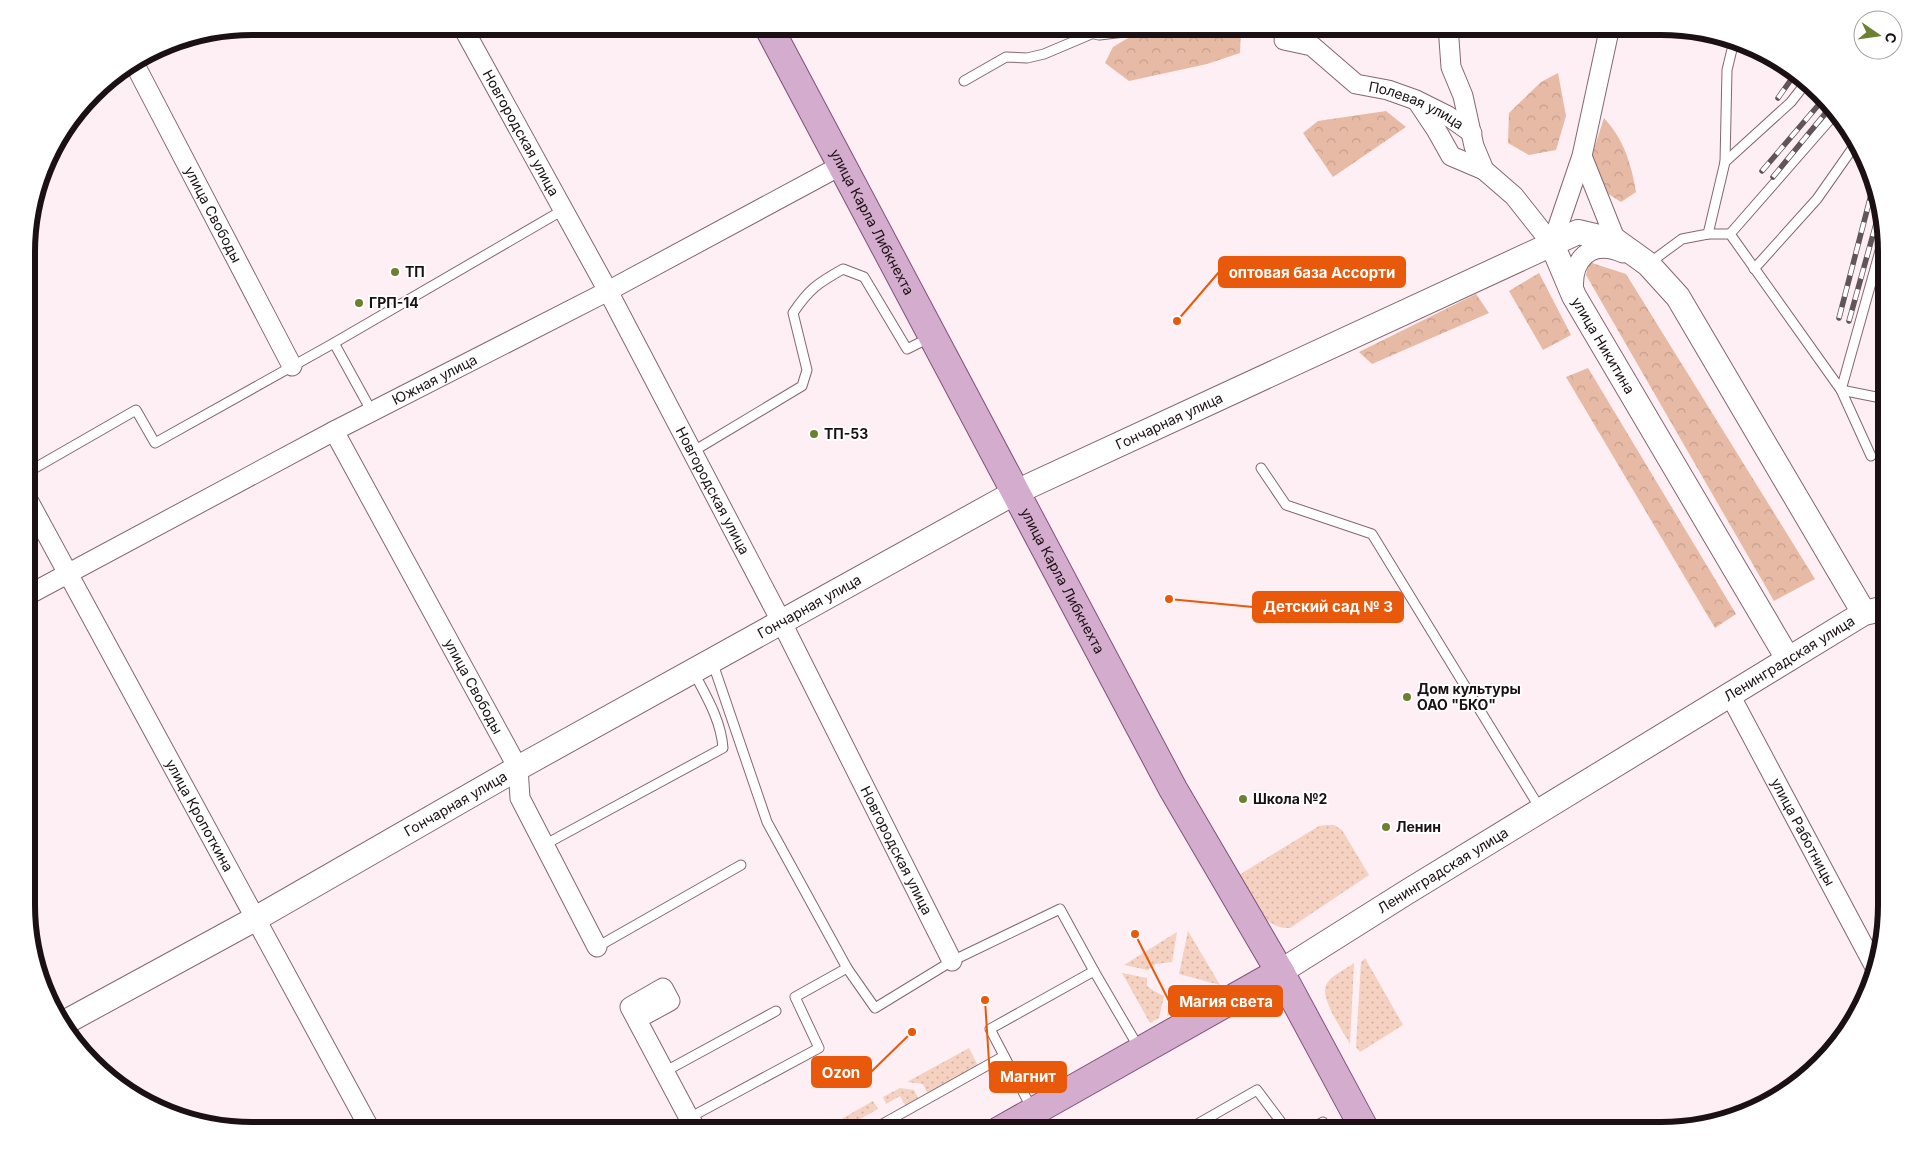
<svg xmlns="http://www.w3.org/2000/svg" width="1913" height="1157" viewBox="0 0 1913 1157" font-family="Inter,sans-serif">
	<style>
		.grass { fill: url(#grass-dots) }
		.forest { fill: url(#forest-crowns) }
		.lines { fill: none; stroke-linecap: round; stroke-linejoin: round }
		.service-casing { stroke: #856771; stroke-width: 11 }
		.minor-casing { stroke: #856771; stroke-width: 21 }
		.tertiary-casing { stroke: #856771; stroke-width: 26 }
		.primary-casing { stroke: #805278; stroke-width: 30 }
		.service { stroke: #fff; stroke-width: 9 }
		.minor { stroke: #fff; stroke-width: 19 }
		.tertiary { stroke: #fff; stroke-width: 24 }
		.primary { stroke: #d4acce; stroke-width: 28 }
		.rail-casing { stroke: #615559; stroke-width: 5.5 }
		.rail { stroke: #fff; stroke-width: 4; stroke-dasharray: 11; stroke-linecap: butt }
		.poi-dot { fill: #6d8030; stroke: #fff; stroke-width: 2 }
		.labels { text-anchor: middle; stroke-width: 4; stroke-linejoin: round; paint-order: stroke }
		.street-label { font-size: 14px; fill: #1b1014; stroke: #fff }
		.poi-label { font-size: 14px; font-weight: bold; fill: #1b1014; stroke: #fff; text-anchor: start }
		.rim { fill: none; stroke: #1b1014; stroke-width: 6 }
		.leader { fill: none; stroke: #e8590c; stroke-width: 2 }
		.callout-dot { fill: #e8590c; stroke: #fff; stroke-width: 2 }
		.callout { fill: #e8590c; stroke: #e8590c; stroke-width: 2 }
		.callout-label { font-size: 15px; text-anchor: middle; font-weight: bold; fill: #fff }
	</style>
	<defs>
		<pattern id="grass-dots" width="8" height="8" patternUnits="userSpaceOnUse" patternTransform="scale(1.25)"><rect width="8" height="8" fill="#f5d1c1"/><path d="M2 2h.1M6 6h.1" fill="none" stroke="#d1b2a5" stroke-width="1.8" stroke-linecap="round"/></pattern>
		<pattern id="forest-crowns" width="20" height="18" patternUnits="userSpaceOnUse" patternTransform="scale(1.25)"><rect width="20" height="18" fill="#e7baa5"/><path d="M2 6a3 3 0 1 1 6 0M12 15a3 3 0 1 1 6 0" fill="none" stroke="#c69f8d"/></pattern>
	</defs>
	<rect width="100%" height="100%" fill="#fdeff3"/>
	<g class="grass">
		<path d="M 1327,825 L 1334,825 L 1342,830 L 1369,875 L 1290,928 C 1262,930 1250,895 1239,875 L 1319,826 Z"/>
		<path d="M 1188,931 L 1220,985 L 1179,974 Z"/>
		<path d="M 1177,932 L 1172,962 L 1156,964 L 1148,970 L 1124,965 Z"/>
		<path d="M 1365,958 L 1403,1025 L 1360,1052 L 1356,1047 L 1361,962 Z"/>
		<path d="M 1354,963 L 1350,1044 C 1343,1031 1320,999 1326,985 C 1330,976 1346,969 1354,963 Z"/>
		<path d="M 1122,973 L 1147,978 L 1147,986 L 1154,991 L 1164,996 L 1159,1018 L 1150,1023 Z"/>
		<path d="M 1175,985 L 1208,993 L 1167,1016 Z"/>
		<path d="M 969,1048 L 980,1070 L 929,1097 L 923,1084 L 907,1082 Z"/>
		<path d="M 900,1088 L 914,1090 L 920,1102 L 907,1109 L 900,1096 L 886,1104 L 883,1097 Z"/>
		<path d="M 873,1101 L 878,1109 L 839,1131 L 825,1131 L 824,1129 Z"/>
	</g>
	<g class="forest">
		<path d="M 1163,26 L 1241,26 L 1240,53 L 1207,64 L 1129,81 L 1105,63 L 1113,47 L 1140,31 Z"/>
		<path d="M 1558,73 L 1566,116 L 1556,150 L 1529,155 L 1508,143 L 1509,113 L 1541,82 Z"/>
		<path d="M 1386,111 L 1406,127 L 1333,177 L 1303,133 L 1318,121 Z"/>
		<path d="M 1604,118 C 1624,140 1631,163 1636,192 L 1621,202 L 1599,188 L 1592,155 Z"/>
		<path d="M 1589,262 L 1626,274 L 1815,579 L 1774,601 L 1586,275 Z"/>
		<path d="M 1539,273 L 1571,335 L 1543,350 L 1509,291 Z"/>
		<path d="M 1476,294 L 1489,313 L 1372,364 L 1359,352 Z"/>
		<path d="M 1588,368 L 1736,614 L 1715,628 L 1566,377 Z"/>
	</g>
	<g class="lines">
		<g class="service-casing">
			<g id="service">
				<path d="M 964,81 L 1006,57 L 1027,58 L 1044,54 L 1096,32"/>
				<path d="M 1725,162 L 1727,70 L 1734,41"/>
				<path d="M 1708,234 L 1725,162 L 1791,102 L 1805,84"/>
				<path d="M 1730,234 L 1834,115"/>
				<path d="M 1648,264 L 1682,239 L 1708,234 L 1730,234 L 1841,390 L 1885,233"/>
				<path d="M 1754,269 L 1817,199 L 1857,142"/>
				<path d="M 334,343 L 563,210"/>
				<path d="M 692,452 L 802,386 L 807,370 L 793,313 C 809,289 818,283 843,269 L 864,277 L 907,349 L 929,338"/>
				<path d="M 1871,456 L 1841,390 L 1886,399"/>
				<path d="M 1261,468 L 1286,505 L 1372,534 L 1541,810"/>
				<path d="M 28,472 L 136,410 L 155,443 L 334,343 L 372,412"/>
				<path d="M 544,845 L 723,748 C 721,720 706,696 693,671"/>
				<path d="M 597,947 L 741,865"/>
				<path d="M 847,968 L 875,1008 L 952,961 L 1060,909 L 1094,971"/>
				<path d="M 664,1072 L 776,1011"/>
				<path d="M 1032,1109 L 990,1029 L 1094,971 L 1139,1048"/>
				<path d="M 689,1118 L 819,1048 L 795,997 L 847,968 L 767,822 L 712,661"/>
				<path d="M 1187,1130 L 1257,1090 L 1287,1130"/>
				<path d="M 1309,1130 L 1323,1122"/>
				<path d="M 870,1131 L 1004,1056"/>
			</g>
		</g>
		<g class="minor-casing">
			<g id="minor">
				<path id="s1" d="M 462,26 L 608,291 L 781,621 L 952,961"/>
				<path d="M 1085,26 L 1099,30 L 1132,26"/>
				<path d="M 1448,26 L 1451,67 L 1463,96 L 1474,146 L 1484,170 L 1514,196 L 1552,244"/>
				<path id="s2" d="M 1284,40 L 1312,46 L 1356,84 L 1388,90 L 1416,100 L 1448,116 L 1472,133"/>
				<path id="s3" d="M 134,63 L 292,366"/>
				<path d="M 1417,101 L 1437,131 L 1451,156 L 1484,170"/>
				<path d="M 1582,156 L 1616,241"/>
				<path d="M 1552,244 L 1582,156 L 1610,26"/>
				<path d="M 1574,293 C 1570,259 1591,239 1623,253"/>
				<path id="s4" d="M 334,431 L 518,768 L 520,798 L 597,947"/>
				<path id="s5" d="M 28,500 L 371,1131"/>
				<path id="s6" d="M 28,595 L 334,431 L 608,291 L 842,165"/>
				<path id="s7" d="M 1730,695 L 1876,969"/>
				<path d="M 637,1019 L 670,1001 L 663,988 L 630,1007 L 689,1118 L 698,1131"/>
				<path d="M 1033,1111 L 1044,1130"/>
			</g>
		</g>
		<g class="tertiary-casing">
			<g id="tertiary">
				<path id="s8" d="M 1552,244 L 1574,296 L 1788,659"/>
				<path id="s9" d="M 1280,972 L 1407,892 L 1864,613 L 1886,608"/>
				<path id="s10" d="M 62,1024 L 255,919 L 518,768 L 1014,493 L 1578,232 L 1616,241 L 1648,264 L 1678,297 L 1864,613"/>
			</g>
		</g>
		<g class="primary-casing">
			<g id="primary">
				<path id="s11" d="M 768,26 L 1173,789 L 1280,972 L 1365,1130"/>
				<path d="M 999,1131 L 1280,972"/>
			</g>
		</g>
		<use href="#service" class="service"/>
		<use href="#minor" class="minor"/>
		<use href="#tertiary" class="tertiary"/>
		<use href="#primary" class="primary"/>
		<g class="rail-casing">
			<g id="rail">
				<path d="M 1778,98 L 1795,74"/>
				<path d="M 1762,171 L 1821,102"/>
				<path d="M 1773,177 L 1828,110"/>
				<path d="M 1839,318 L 1872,191"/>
				<path d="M 1849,321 L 1879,213"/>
			</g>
		</g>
		<use href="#rail" class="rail"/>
	</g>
	<g class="poi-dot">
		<circle cx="395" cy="272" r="5"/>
		<circle cx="359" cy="303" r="5"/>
		<circle cx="814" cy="434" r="5"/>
		<circle cx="1407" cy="697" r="5"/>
		<circle cx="1243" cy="799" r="5"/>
		<circle cx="1386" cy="827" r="5"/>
	</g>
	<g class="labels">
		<g class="street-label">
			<text dy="5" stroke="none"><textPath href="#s2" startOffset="151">Полевая улица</textPath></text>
			<text dy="5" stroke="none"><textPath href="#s1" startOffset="122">Новгородская улица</textPath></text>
			<text dy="5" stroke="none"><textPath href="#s3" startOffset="171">улица Свободы</textPath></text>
			<text dy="5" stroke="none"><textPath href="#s11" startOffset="222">улица Карла Либкнехта</textPath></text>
			<text dy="5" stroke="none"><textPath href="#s8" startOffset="114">улица Никитина</textPath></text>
			<text dy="5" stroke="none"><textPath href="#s6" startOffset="460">Южная улица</textPath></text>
			<text dy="5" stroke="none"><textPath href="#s10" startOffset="1261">Гончарная улица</textPath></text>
			<text dy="5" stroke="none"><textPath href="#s1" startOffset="528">Новгородская улица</textPath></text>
			<text dy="5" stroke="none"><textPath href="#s11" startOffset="628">улица Карла Либкнехта</textPath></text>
			<text dy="5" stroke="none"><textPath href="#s10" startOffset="856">Гончарная улица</textPath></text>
			<text dy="5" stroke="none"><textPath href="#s9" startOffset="598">Ленинградская улица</textPath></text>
			<text dy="5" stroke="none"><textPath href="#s4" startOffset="291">улица Свободы</textPath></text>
			<text dy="5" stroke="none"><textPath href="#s10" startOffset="451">Гончарная улица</textPath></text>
			<text dy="5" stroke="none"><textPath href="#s5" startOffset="359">улица Кропоткина</textPath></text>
			<text dy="5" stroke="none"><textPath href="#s7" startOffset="155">улица Работницы</textPath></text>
			<text dy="5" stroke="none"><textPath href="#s1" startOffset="932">Новгородская улица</textPath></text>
			<text dy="5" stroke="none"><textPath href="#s9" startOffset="192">Ленинградская улица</textPath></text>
		</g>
		<g class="poi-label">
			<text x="405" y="277">ТП</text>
			<text x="369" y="308">ГРП-14</text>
			<text x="824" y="439">ТП-53</text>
			<text x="1417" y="694">Дом культуры<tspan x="1417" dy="16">ОАО "БКО"</tspan></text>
			<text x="1253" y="804">Школа №2</text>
			<text x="1396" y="832">Ленин</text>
		</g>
	</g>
	<path d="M0 0H1913V1157H0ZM252 35H1661A217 217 0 0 1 1878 252V905A217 217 0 0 1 1661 1122H252A217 217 0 0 1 35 905V252A217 217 0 0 1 252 35Z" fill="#fff" fill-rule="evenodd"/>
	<path class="rim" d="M252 35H1661A217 217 0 0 1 1878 252V905A217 217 0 0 1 1661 1122H252A217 217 0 0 1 35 905V252A217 217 0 0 1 252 35Z"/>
	<path class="leader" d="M1177 321L1219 272M1169 599L1253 607M1135 934L1169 1001M912 1032L871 1072M985 1000L990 1077"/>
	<g class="callout-dot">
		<circle cx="1177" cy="321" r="5"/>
		<circle cx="1169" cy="599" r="5"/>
		<circle cx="1135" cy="934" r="5"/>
		<circle cx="912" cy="1032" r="5"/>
		<circle cx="985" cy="1000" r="5"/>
	</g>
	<g class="callout">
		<rect x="1219" y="257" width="186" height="30" rx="5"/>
		<rect x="1253" y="592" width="150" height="30" rx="5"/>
		<rect x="1169" y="986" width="113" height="30" rx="5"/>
		<rect x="812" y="1057" width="59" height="30" rx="5"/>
		<rect x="990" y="1062" width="76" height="30" rx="5"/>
	</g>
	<g class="callout-label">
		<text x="1312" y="278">оптовая база Ассорти</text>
		<text x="1328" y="612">Детский сад № 3</text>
		<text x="1226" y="1007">Магия света</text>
		<text x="841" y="1078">Ozon</text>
		<text x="1028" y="1082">Магнит</text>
	</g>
	<g transform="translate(1878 35) rotate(103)"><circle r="24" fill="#ffffff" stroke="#a49fa1"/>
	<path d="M0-4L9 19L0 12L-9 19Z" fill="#6d8030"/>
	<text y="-8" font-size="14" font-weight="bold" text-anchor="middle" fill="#1b1014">С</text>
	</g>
</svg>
